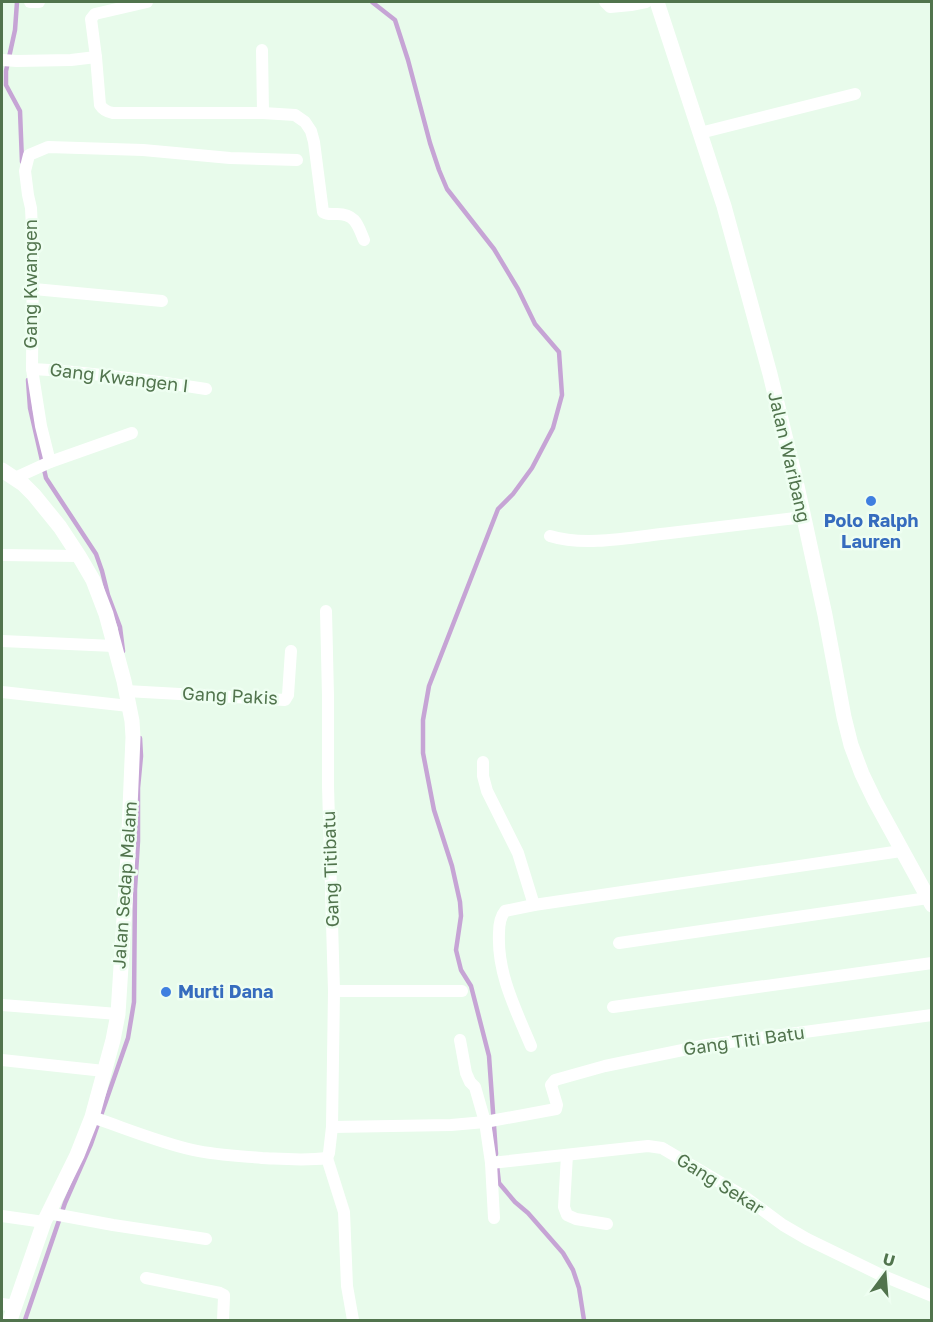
<svg xmlns="http://www.w3.org/2000/svg" width="933" height="1322" viewBox="0 0 933 1322" font-family="'Golos Text',sans-serif">
	<style>
		.lines { fill: none; stroke-linecap: round; stroke-linejoin: round }
		.stream { stroke: #c6a4d5; stroke-width: 4.5 }
		.minor { stroke: #fff; stroke-width: 12 }
		.tertiary { stroke: #fff; stroke-width: 15 }
		.shop-dot { fill: #3f7fe0; stroke: #eefef1; stroke-width: 2 }
		.labels { text-anchor: middle; stroke-width: 5; stroke-linejoin: round; paint-order: stroke }
		.street-label { font-size: 18px; fill: #51744d; stroke: #eefef1 }
		.shop-label { font-size: 18px; font-weight: bold; fill: #366cbe; stroke: #eefef1 }
	</style>
	<rect width="100%" height="100%" fill="#e8fbeb"/>
	<g class="lines">
		<g class="stream">
			<path d="M 17,2 L 15,30 L 6,71 L 6,85 L 20,111 L 22,162"/>
			<path d="M 372,2 L 395,20 L 408,60 L 430,143 L 439,170 L 447,189 L 494,249 L 518,289 L 535,324 L 559,352 L 562,395 L 553,428 L 532,468 L 513,494 L 498,509 L 429,686 L 423,720 L 423,753 L 434,810 L 452,866 L 460,902 L 461,916 L 456,950 L 461,970 L 471,986 L 489,1056 L 496,1154"/>
			<path d="M 28,380 L 30,408 L 46,478 L 96,554 L 102,571 L 108,595 L 120,627 L 123,651"/>
			<path d="M 497,1165 L 499,1183 L 515,1202 L 528,1213 L 563,1253 L 573,1270 L 579,1288 L 584,1320"/>
			<path d="M 25,1320 L 65,1203 L 91,1144 L 128,1038 L 134,1002 L 135,889 L 138,841 L 138,788 L 141,756 L 140,738"/>
		</g>
		<g class="minor">
			<path d="M 30,2 L 39,2"/>
			<path d="M 147,2 L 95,14 L 91,19 L 96,57 L 100,105 C 103,110 107,112 113,113 L 263,113 L 295,115 L 305,122 L 311,131 L 314,142 L 323,212 C 328,215 331,214 337,214 C 356,214 358,226 364,240"/>
			<path d="M 605,2 L 610,7 L 631,5 L 646,2"/>
			<path d="M 262,50 L 263,113"/>
			<path d="M 2,60 L 17,61 L 71,60 L 96,57"/>
			<path d="M 700,133 L 855,94"/>
			<path d="M 34,289 L 162,301"/>
			<path d="M 32,369 C 91,372 148,380 206,389"/>
			<path d="M 50,462 L 41,426 L 32,369 L 33,251 L 31,208 L 28,195 L 25,171 L 29,155 L 48,147 L 143,150 L 230,158 L 297,160"/>
			<path d="M 15,478 L 50,462 L 132,433"/>
			<path d="M 550,536 C 585,547 633,537 670,533 C 714,528 759,522 804,517"/>
			<path d="M 2,555 L 79,556"/>
			<path d="M 326,611 L 328,696 L 328,786 L 334,991 L 332,1127 L 329,1153 L 327,1158"/>
			<path d="M 2,641 L 114,646"/>
			<path d="M 126,691 L 285,700 L 288,695 L 291,651"/>
			<path d="M 2,692 L 129,706"/>
			<path d="M 483,762 L 483,776 L 487,791 L 518,853 L 534,905"/>
			<path d="M 619,943 L 928,898"/>
			<path d="M 334,991 L 462,991"/>
			<path d="M 2,1005 L 118,1014"/>
			<path d="M 613,1007 L 932,963"/>
			<path d="M 460,1040 L 466,1073 L 470,1082 L 475,1087 L 485,1122 L 491,1163 L 494,1218"/>
			<path d="M 531,1046 C 516,1010 497,974 499,933 C 499,925 500,917 505,911 L 534,905 L 901,851"/>
			<path d="M 2,1060 L 104,1071"/>
			<path d="M 92,1117 C 125,1128 158,1142 193,1150 C 216,1155 239,1156 262,1158 C 284,1159 305,1161 327,1158"/>
			<path d="M 332,1127 L 451,1125 L 485,1122 L 556,1109 L 557,1105 L 551,1085 L 555,1080 L 605,1066 L 707,1045 L 932,1015"/>
			<path d="M 567,1155 L 564,1207 L 567,1215 L 576,1219 L 607,1224"/>
			<path d="M 327,1158 L 344,1212 L 347,1286 L 353,1320"/>
			<path d="M 491,1163 L 648,1146 L 662,1148 L 745,1197 L 783,1225 L 807,1239 L 881,1275 L 932,1296"/>
			<path d="M 48,1213 L 113,1225 L 206,1239"/>
			<path d="M 2,1216 L 44,1222"/>
			<path d="M 146,1278 L 220,1293 L 224,1295 L 224,1297 L 223,1320"/>
			<path d="M 2,1304 L 15,1306"/>
		</g>
		<g class="tertiary">
			<path d="M 657,2 L 724,206 L 770,374 L 796,481 L 825,615 L 844,717 L 851,745 L 862,774 L 875,801 L 932,905"/>
			<path d="M 2,470 L 23,484 L 34,495 L 60,527 L 79,556 L 93,580 L 106,614 L 124,681 L 132,721 L 133,737 L 128,855 L 118,1014 L 113,1040 L 92,1117 L 77,1155 L 44,1222 L 10,1320"/>
		</g>
	</g>
	<g class="shop-dot">
		<circle cx="871" cy="501" r="6"/>
		<circle cx="166" cy="992" r="6"/>
	</g>
	<g class="labels">
		<g class="street-label">
			<text transform="translate(31 284) rotate(-90)" y="6">Gang Kwangen</text>
			<text transform="translate(119 378) rotate(7)" y="6">Gang Kwangen I</text>
			<text transform="translate(789 457) rotate(77)" y="6">Jalan Waribang</text>
			<text transform="translate(230 696) rotate(3)" y="6">Gang Pakis</text>
			<text transform="translate(331 869) rotate(-92)" y="6">Gang Titibatu</text>
			<text transform="translate(125 885) rotate(-86)" y="6">Jalan Sedap Malam</text>
			<text transform="translate(744 1041) rotate(-8)" y="6">Gang Titi Batu</text>
			<text transform="translate(720 1184) rotate(32)" y="6">Gang Sekar</text>
		</g>
		<g class="shop-label">
			<text x="871" y="527">Polo Ralph<tspan x="871" dy="21">Lauren</tspan></text>
			<text x="178" y="998" text-anchor="start">Murti Dana</text>
		</g>
	</g>
	<rect width="933" height="1322" fill="none" stroke="#51744d" stroke-width="6"/>
	<g transform="translate(885 1274) rotate(16)" stroke="#eefef1" stroke-width="4.5" paint-order="stroke">
	<path d="M0-4.5L10 22L0 15L-10 22Z" fill="#51744d"/>
	<text y="-9" font-size="16" font-weight="bold" text-anchor="middle" fill="#51744d">U</text>
	</g>
</svg>
